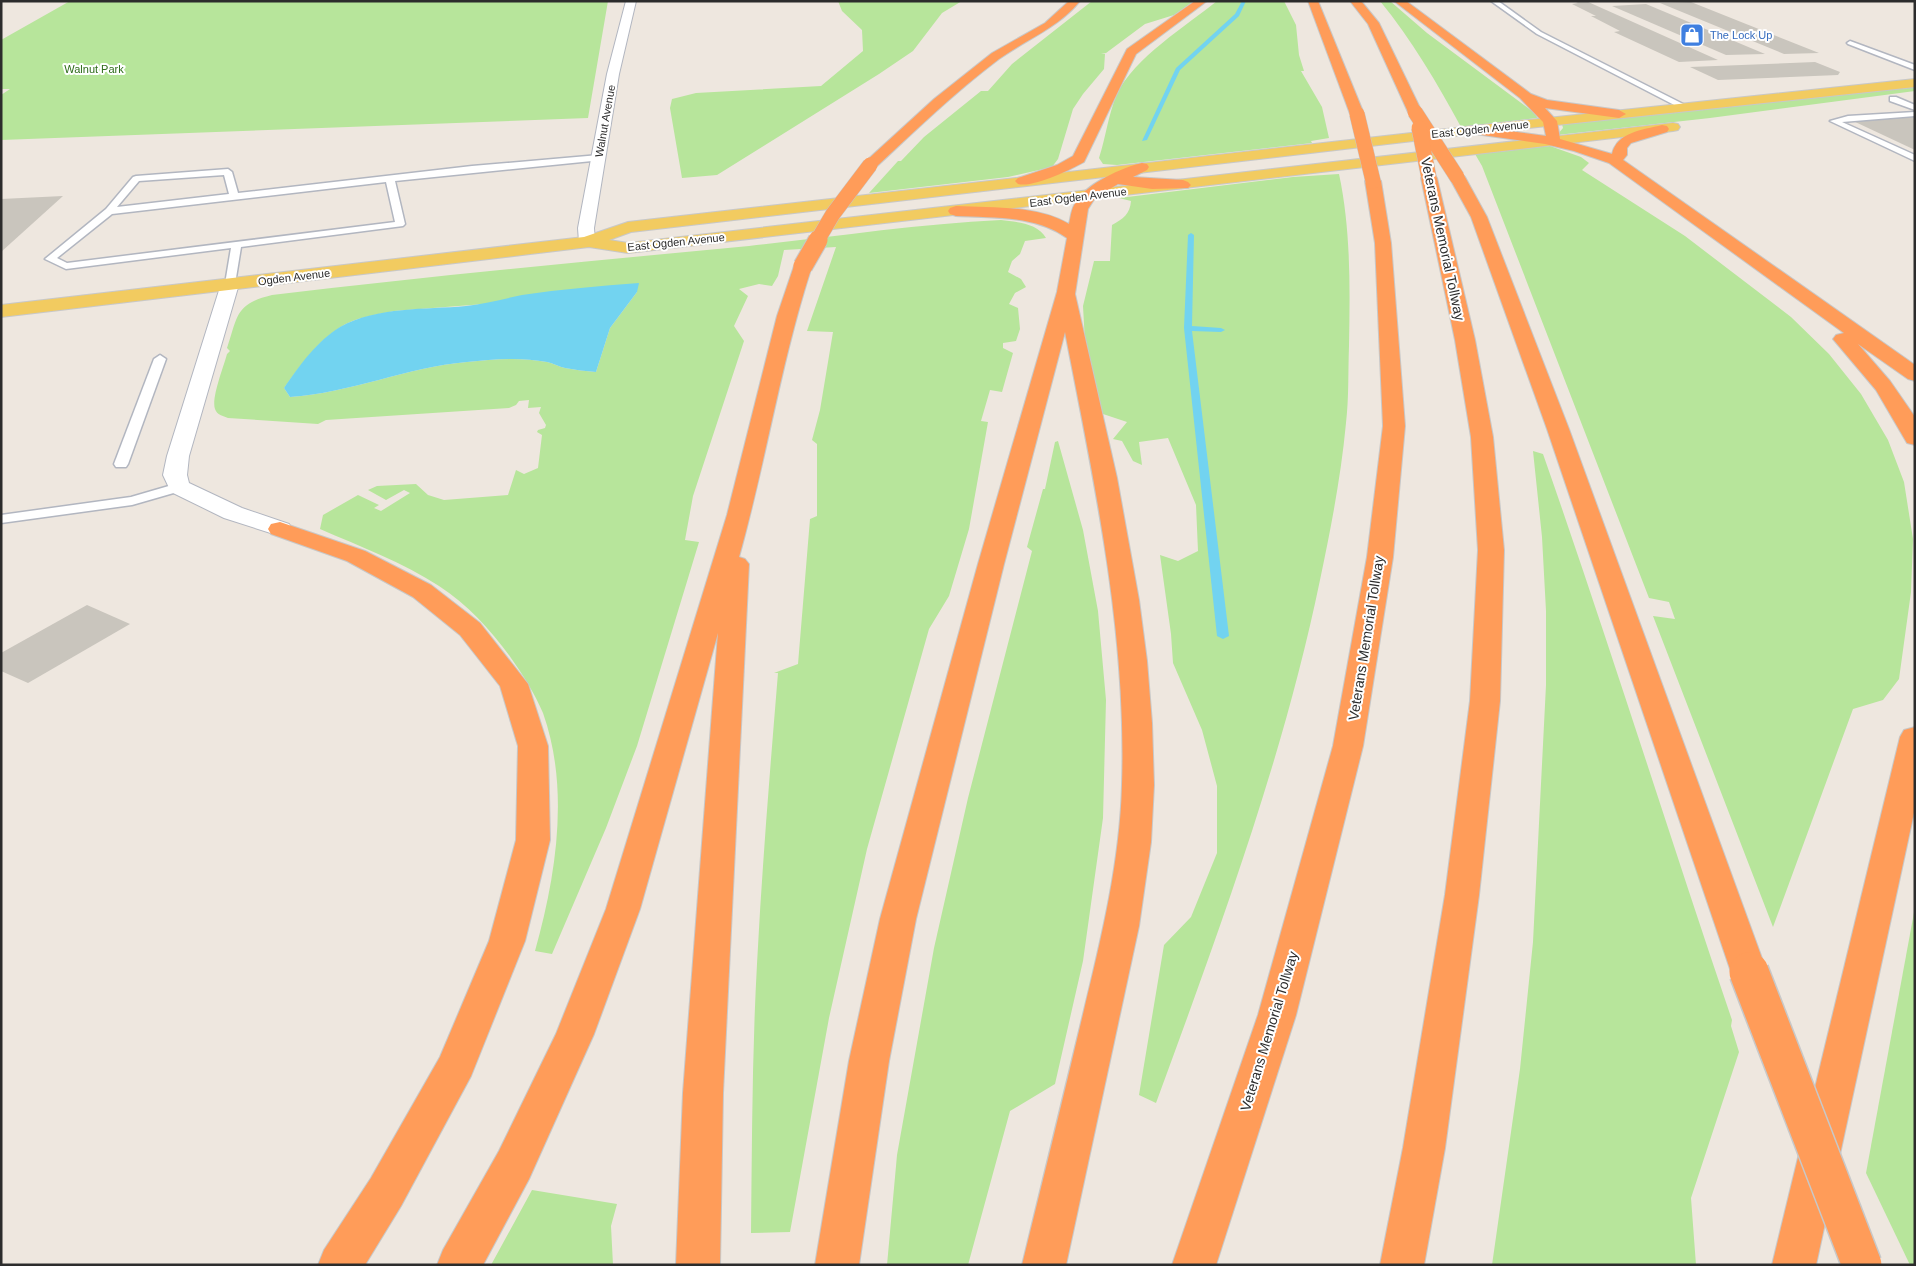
<svg xmlns="http://www.w3.org/2000/svg" width="1916" height="1266" viewBox="0 0 1916 1266" font-family="Arial,sans-serif">
	<style>
		.green { fill: #b7e59b; fill-rule: evenodd }
		.water { fill: #72d3f0 }
		.lines { fill: none; stroke-linecap: round; stroke-linejoin: round }
		.stream { fill: #72d3f0; fill-rule: evenodd }
		.building { fill: #c9c5bd }
		.lane-casing { stroke: #b2b6c0; stroke-width: 3 }
		.street-casing { stroke: #b2b6c0; stroke-width: 2 }
		.secondary-casing { stroke: #b2b6c0; stroke-width: 2 }
		.primary-casing { stroke: #c8c8c8; stroke-width: 2 }
		.highway-casing { stroke: #c8c8c8; stroke-width: 2 }
		.lane { fill: #fff; fill-rule: evenodd }
		.street { fill: #fff; fill-rule: evenodd }
		.secondary { fill: #fff; fill-rule: evenodd }
		.primary { fill: #f2cb60; fill-rule: evenodd }
		.highway { fill: #ff9c59; fill-rule: evenodd }
		.highway-bridge-far2-casing { stroke: #c8c8c8; stroke-width: 16; stroke-linecap: butt }
		.highway-bridge-far1-casing { stroke: #c8c8c8; stroke-width: 21; stroke-linecap: butt }
		.highway-bridge-casing { stroke: #c8c8c8; stroke-width: 42; stroke-linecap: butt }
		.highway-bridge-far2 { stroke: #ff9c59; stroke-width: 15 }
		.highway-bridge-far1 { stroke: #ff9c59; stroke-width: 19 }
		.highway-bridge { stroke: #ff9c59; stroke-width: 39 }
		.labels { text-anchor: middle; stroke-width: 4; stroke-linejoin: round; paint-order: stroke }
		.far-shop-label { font-size: 11px; fill: #366cbe; stroke: #fff; text-anchor: start }
		.far-park-label { font-size: 11px; fill: #2e6c1a; stroke: #fff }
		.far-street-label { font-size: 11px; fill: #2c2c2c; stroke: #fff }
		.street-label { font-size: 14px; fill: #2c2c2c; stroke: #fff }
	</style>
	<rect width="100%" height="100%" fill="#eee7df"/>
	<g class="green">
		<path d="M 70,1 L 608,1 L 588,118 L 1,140 L 1,95 L 10,89 L 1,89 L 1,40 Z"/>
		<path d="M 838,1 L 962,1 L 942,13 L 913,51 L 879,74 L 717,175 L 682,178 L 670,108 L 672,99 L 696,93 L 821,86 L 863,51 L 862,30 L 842,11 Z"/>
		<path d="M 1092,1 L 1194,1 L 1174,15 L 1145,24 L 1106,53 L 1101,54 L 1105,54 L 1104,69 L 1083,94 L 1073,109 L 1058,159 L 1052,167 L 1008,177 L 869,193 L 898,161 L 901,161 L 924,137 L 981,91 L 988,91 L 1012,64 Z"/>
		<path d="M 1217,1 L 1284,1 L 1296,25 L 1299,55 L 1304,71 L 1301,71 L 1322,107 L 1329,138 L 1311,141 L 1312,143 L 1117,165 L 1103,164 L 1099,158 C 1106,137 1108,115 1117,94 C 1134,58 1186,26 1217,1 Z"/>
		<path d="M 1380,1 L 1390,1 L 1427,33 L 1536,114 L 1537,118 L 1461,127 C 1437,83 1412,40 1380,1 Z"/>
		<path d="M 1915,87 L 1915,91 L 1710,118 L 1557,135 L 1563,128 L 1562,124 Z"/>
		<path d="M 1550,146 L 1581,157 L 1589,163 L 1582,170 L 1685,236 L 1791,317 L 1829,354 L 1861,394 L 1888,440 L 1904,482 L 1913,539 L 1911,592 L 1899,679 L 1883,700 L 1853,709 L 1773,927 L 1653,616 L 1675,619 L 1669,602 L 1649,598 L 1482,166 L 1475,154 Z"/>
		<path d="M 1339,174 C 1351,230 1350,289 1349,346 C 1348,372 1349,398 1346,423 C 1341,476 1331,528 1320,580 C 1283,759 1219,931 1156,1103 L 1139,1095 L 1164,945 L 1191,917 L 1217,853 L 1217,786 L 1202,730 L 1173,663 L 1171,634 L 1160,555 L 1178,561 L 1198,551 L 1196,505 L 1168,438 L 1139,442 L 1142,465 L 1133,461 L 1122,441 L 1113,439 L 1127,422 L 1100,413 L 1086,360 L 1083,306 L 1094,261 L 1110,261 L 1112,225 C 1123,219 1130,214 1131,201 L 1119,198 L 1293,177 Z"/>
		<path d="M 1001,220 C 1016,222 1038,223 1046,238 L 1025,241 L 1020,254 L 1012,261 L 1008,272 L 1021,279 L 1026,287 L 1015,293 L 1009,304 L 1018,308 L 1020,329 L 1016,341 L 1003,343 L 1003,348 L 1013,353 L 1002,392 L 990,390 L 981,421 L 988,422 L 969,529 L 949,596 L 929,629 L 867,849 L 829,1018 L 790,1232 L 751,1233 C 752,1144 752,1054 757,964 C 762,867 770,770 778,673 L 774,673 L 798,664 L 810,519 L 817,516 L 817,444 L 812,440 L 820,410 L 833,332 L 807,331 L 836,247 L 784,250 L 778,276 L 772,286 L 759,284 L 739,289 L 748,296 L 734,326 L 744,341 L 693,496 L 685,540 L 699,542 L 637,746 L 606,828 L 552,954 L 535,951 C 556,876 570,789 543,713 C 535,694 523,675 511,658 C 491,630 468,605 439,586 C 404,563 359,546 320,529 L 323,515 L 358,495 L 379,505 L 374,508 L 381,511 L 410,493 L 404,490 L 386,500 L 368,490 L 377,486 L 416,484 L 428,495 L 444,500 L 508,495 L 516,470 L 524,474 L 538,468 L 542,435 L 537,432 L 538,430 L 545,428 L 546,425 L 539,413 L 541,407 L 528,408 L 529,400 L 519,401 L 516,405 L 509,408 L 326,420 L 318,424 L 228,418 C 223,416 217,415 215,409 C 211,398 224,366 227,354 L 230,351 L 227,348 C 238,316 235,304 272,295 C 431,276 590,261 749,246 C 833,237 917,224 1001,220 ZM 637,292 L 610,328 L 596,372 C 586,371 575,370 565,368 C 559,367 553,363 547,362 C 521,357 493,359 467,362 C 407,367 351,393 290,397 L 284,388 C 300,366 316,343 339,328 C 355,317 376,315 394,311 Z"/>
		<path d="M 1058,441 L 1083,530 L 1098,611 L 1106,700 L 1103,818 L 1083,961 L 1055,1084 L 1010,1111 L 968,1265 L 887,1265 L 897,1155 L 934,948 L 968,798 L 1032,551 L 1027,547 L 1043,489 L 1045,489 L 1055,442 Z"/>
		<path d="M 1533,451 L 1543,454 C 1609,642 1668,832 1732,1020 L 1731,1026 L 1739,1052 L 1691,1198 L 1696,1265 L 1492,1265 L 1520,1069 L 1533,942 L 1546,685 L 1546,611 L 1542,537 Z"/>
		<path d="M 1915,907 L 1915,1265 L 1910,1265 L 1866,1173 Z"/>
		<path d="M 532,1190 L 617,1204 L 611,1226 L 613,1265 L 491,1265 Z"/>
	</g>
	<path class="water" d="M 639,283 L 637,292 L 610,328 L 596,372 C 586,371 575,370 565,368 C 559,367 553,363 547,362 C 521,357 493,359 467,362 C 407,367 351,393 290,397 L 284,388 C 299,366 317,341 340,327 C 378,306 425,310 466,306 C 485,304 503,299 522,295 C 561,289 600,286 639,283 Z"/>
	<g class="lines">
		<g class="stream">
			<path d="M 1242,1 L 1246,1 L 1239,16 L 1180,70 L 1147,140 L 1142,141 L 1176,68 L 1235,14 Z"/>
			<path d="M 1191,233 L 1194,235 L 1192,326 L 1221,328 L 1225,330 L 1221,332 L 1192,331 L 1229,636 L 1223,639 L 1217,636 L 1184,328 L 1188,235 Z"/>
		</g>
	</g>
	<g class="building">
		<path d="M 1574,1 L 1586,1 L 1718,60 L 1679,62 L 1614,32 L 1620,31 L 1591,16 L 1596,16 L 1572,4 L 1578,3 Z"/>
		<path d="M 1691,2 L 1819,53 L 1784,54 L 1660,3 Z"/>
		<path d="M 1646,4 L 1765,54 L 1726,55 L 1612,6 Z"/>
		<path d="M 1815,62 L 1840,72 L 1838,75 L 1718,80 L 1690,67 Z"/>
		<path d="M 1915,117 L 1915,150 L 1851,120 Z"/>
		<path d="M 63,196 L 1,252 L 1,199 Z"/>
		<path d="M 87,605 L 130,624 L 28,683 L 1,671 L 1,653 Z"/>
	</g>
	<g class="lines">
		<g class="lane-casing">
			<g id="lane">
				<path d="M 1491,1 L 1498,1 L 1541,32 L 1689,107 L 1682,109 L 1537,34 Z"/>
				<path d="M 1850,41 L 1915,65 L 1915,70 L 1848,44 L 1847,43 Z"/>
				<path d="M 1890,97 L 1896,97 L 1915,105 L 1915,110 L 1890,101 Z"/>
				<path d="M 1915,112 L 1915,116 L 1842,122 L 1915,155 L 1915,161 L 1830,121 L 1848,116 Z"/>
				<path d="M 599,155 L 603,158 L 602,160 L 395,181 L 405,224 L 403,226 L 241,247 L 235,284 L 230,287 L 225,284 L 231,248 L 66,269 L 45,259 L 106,209 L 133,177 L 136,176 L 228,169 L 232,172 L 238,193 L 472,166 ZM 224,175 L 229,194 L 117,207 L 139,181 ZM 386,182 L 395,222 L 67,263 L 57,258 L 112,214 Z"/>
				<path d="M 160,355 L 166,359 L 128,464 L 126,467 L 116,467 L 114,464 L 154,359 Z"/>
				<path d="M 179,483 L 184,484 L 186,487 L 184,490 L 132,505 L 1,523 L 1,515 L 131,497 Z"/>
			</g>
		</g>
		<g class="street-casing">
			<path id="street" d="M 626,1 L 636,1 L 619,74 L 594,228 L 595,242 L 593,246 L 581,246 L 579,242 L 578,228 L 607,74 Z"/>
		</g>
		<g class="secondary-casing">
			<path id="secondary" d="M 230,279 L 236,280 L 239,284 L 189,456 L 187,475 L 189,483 L 242,508 L 289,524 L 292,529 L 289,534 L 280,536 L 224,518 L 171,492 L 163,475 L 167,456 L 221,284 L 224,280 Z"/>
		</g>
		<g class="primary-casing">
			<path id="primary" d="M 1915,79 L 1915,87 L 1473,134 L 631,232 L 609,240 L 628,243 L 1673,123 L 1678,124 L 1680,127 L 1678,130 L 1673,131 L 628,253 L 589,247 L 1,317 L 1,305 L 584,237 L 628,222 L 1473,126 Z"/>
		</g>
		<g class="highway-casing">
			<g id="highway">
				<path d="M 1069,1 L 1080,1 C 1058,28 1027,39 999,59 C 955,92 915,131 875,168 L 865,168 L 863,165 L 865,162 L 934,99 L 992,53 L 1045,23 Z"/>
				<path d="M 1195,1 L 1207,1 L 1136,54 L 1084,162 C 1070,170 1033,188 1018,184 L 1015,181 L 1018,178 L 1057,165 L 1073,156 L 1127,49 Z"/>
				<path d="M 1308,1 L 1318,1 L 1364,114 L 1362,117 L 1357,118 L 1350,114 Z"/>
				<path d="M 1350,1 L 1361,1 L 1379,23 L 1422,112 L 1420,115 L 1410,115 L 1408,112 L 1368,24 Z"/>
				<path d="M 1394,1 L 1406,1 L 1531,94 L 1547,100 L 1619,110 L 1626,114 L 1619,118 L 1545,108 L 1557,121 L 1560,139 L 1612,154 C 1617,132 1642,130 1662,125 L 1667,126 L 1669,129 L 1667,132 L 1631,143 L 1627,148 L 1627,155 L 1623,160 L 1915,365 L 1915,381 L 1908,379 L 1858,344 L 1890,381 L 1915,417 L 1915,445 L 1907,443 L 1876,390 L 1833,339 L 1836,335 L 1844,333 L 1609,163 L 1574,151 L 1545,144 L 1468,133 L 1466,130 L 1468,127 L 1473,126 L 1546,136 L 1543,122 L 1520,98 Z"/>
				<path d="M 1142,163 L 1147,164 L 1149,167 L 1147,170 L 1133,177 L 1183,180 L 1188,182 L 1191,185 L 1188,188 L 1152,189 L 1118,184 L 1095,198 L 1088,209 L 1075,294 L 1117,478 L 1139,600 L 1147,661 L 1152,723 L 1154,785 L 1151,842 L 1139,926 L 1066,1265 L 1022,1265 C 1043,1180 1064,1095 1084,1010 C 1102,936 1120,861 1122,785 C 1127,631 1094,481 1065,332 L 1004,564 L 916,919 L 889,1061 L 859,1265 L 815,1265 L 849,1061 L 880,919 L 978,564 L 1057,292 L 1067,238 C 1035,215 993,218 956,216 L 950,214 L 948,211 L 950,208 L 956,206 C 992,208 1037,205 1069,224 C 1071,216 1071,209 1076,202 C 1086,184 1123,167 1142,163 Z"/>
				<path d="M 1457,172 L 1462,174 L 1465,177 L 1487,217 L 1569,429 L 1767,972 L 1762,982 L 1749,987 L 1736,982 L 1731,972 L 1547,429 L 1471,217 L 1449,177 L 1452,174 Z"/>
				<path d="M 1429,173 L 1434,175 L 1437,178 L 1475,340 L 1493,437 L 1504,550 L 1500,701 L 1479,895 L 1445,1148 L 1424,1265 L 1380,1265 L 1403,1148 L 1445,895 L 1470,701 L 1478,550 L 1471,437 L 1455,340 L 1421,178 L 1424,175 Z"/>
				<path d="M 1373,176 L 1378,178 L 1381,181 L 1391,243 L 1405,426 L 1393,557 L 1363,746 L 1296,1015 L 1216,1265 L 1172,1265 L 1258,1015 L 1333,746 L 1367,557 L 1383,426 L 1375,243 L 1365,181 L 1368,178 Z"/>
				<path d="M 803,261 L 809,262 L 812,266 C 781,361 766,461 739,557 L 745,559 L 749,564 L 723,1093 L 720,1265 L 676,1265 L 683,1093 L 718,633 L 640,909 L 594,1034 L 529,1179 L 483,1265 L 437,1265 L 443,1250 L 499,1151 L 556,1034 L 606,909 L 727,515 L 777,316 L 794,266 L 797,262 Z"/>
				<path d="M 280,522 L 365,551 L 431,585 L 480,623 L 528,684 L 548,746 L 550,840 L 525,941 L 471,1076 L 401,1206 L 365,1265 L 318,1265 L 324,1250 L 371,1178 L 440,1057 L 489,941 L 516,840 L 518,746 L 500,686 L 460,635 L 413,597 L 347,561 L 271,534 L 268,529 L 271,524 Z"/>
				<path d="M 1915,727 L 1915,808 L 1816,1265 L 1772,1265 L 1900,737 L 1904,730 Z"/>
			</g>
		</g>
		<use href="#lane" class="lane"/>
		<use href="#street" class="street"/>
		<use href="#secondary" class="secondary"/>
		<use href="#primary" class="primary"/>
		<use href="#highway" class="highway"/>
		<g class="highway-bridge-far2-casing">
			<g id="highway-bridge-far2">
				<path d="M 1415,112 L 1457,177"/>
				<path d="M 1357,114 L 1373,181"/>
				<path d="M 1419,128 L 1429,178"/>
				<path d="M 817,241 L 833,214 L 870,165"/>
			</g>
		</g>
		<g class="highway-bridge-far1-casing">
			<path id="highway-bridge-far1" d="M 803,266 L 818,240"/>
		</g>
		<g class="highway-bridge-casing">
			<path id="highway-bridge" d="M 1749,972 L 1862,1265"/>
		</g>
		<use href="#highway-bridge-far2" class="highway-bridge-far2"/>
		<use href="#highway-bridge-far1" class="highway-bridge-far1"/>
		<use href="#highway-bridge" class="highway-bridge"/>
	</g>
	<defs>
		<g id="shop-square" transform="scale(1.25)"><rect x="-9" y="-9" width="18" height="18" rx="4" fill="#3f7fe0" stroke="#fff"/><path d="M-5-2.5h2.3a2.7 3.5 0 0 1 5.4 0H5L5.5 6h-11ZM-1.5-2.5h3a1.5 2.3 0 0 0-3 0Z" fill="#fff"/></g>
	</defs>
	<g fill-rule="evenodd">
		<use href="#shop-square" x="1692" y="35"/>
	</g>
	<g class="labels">
		<g class="far-shop-label">
			<text x="1710" y="39">The Lock Up</text>
		</g>
		<g class="far-park-label">
			<text x="94" y="73">Walnut Park</text>
		</g>
		<g class="far-street-label">
			<text transform="translate(605 121) rotate(-80)" y="4">Walnut Avenue</text>
			<text transform="translate(1480 129) rotate(-6)" y="4">East Ogden Avenue</text>
			<text transform="translate(1078 197) rotate(-7)" y="4">East Ogden Avenue</text>
			<text transform="translate(676 242) rotate(-6)" y="4">East Ogden Avenue</text>
			<text transform="translate(294 277) rotate(-7)" y="4">Ogden Avenue</text>
		</g>
		<g class="street-label">
			<text transform="translate(1443 239) rotate(78)" y="5">Veterans Memorial Tollway</text>
			<text transform="translate(1366 638) rotate(-81)" y="5">Veterans Memorial Tollway</text>
			<text transform="translate(1269 1031) rotate(-73)" y="5">Veterans Memorial Tollway</text>
		</g>
	</g>
	<rect width="1916" height="1266" fill="none" stroke="#2c2c2c" stroke-width="5"/>
</svg>
